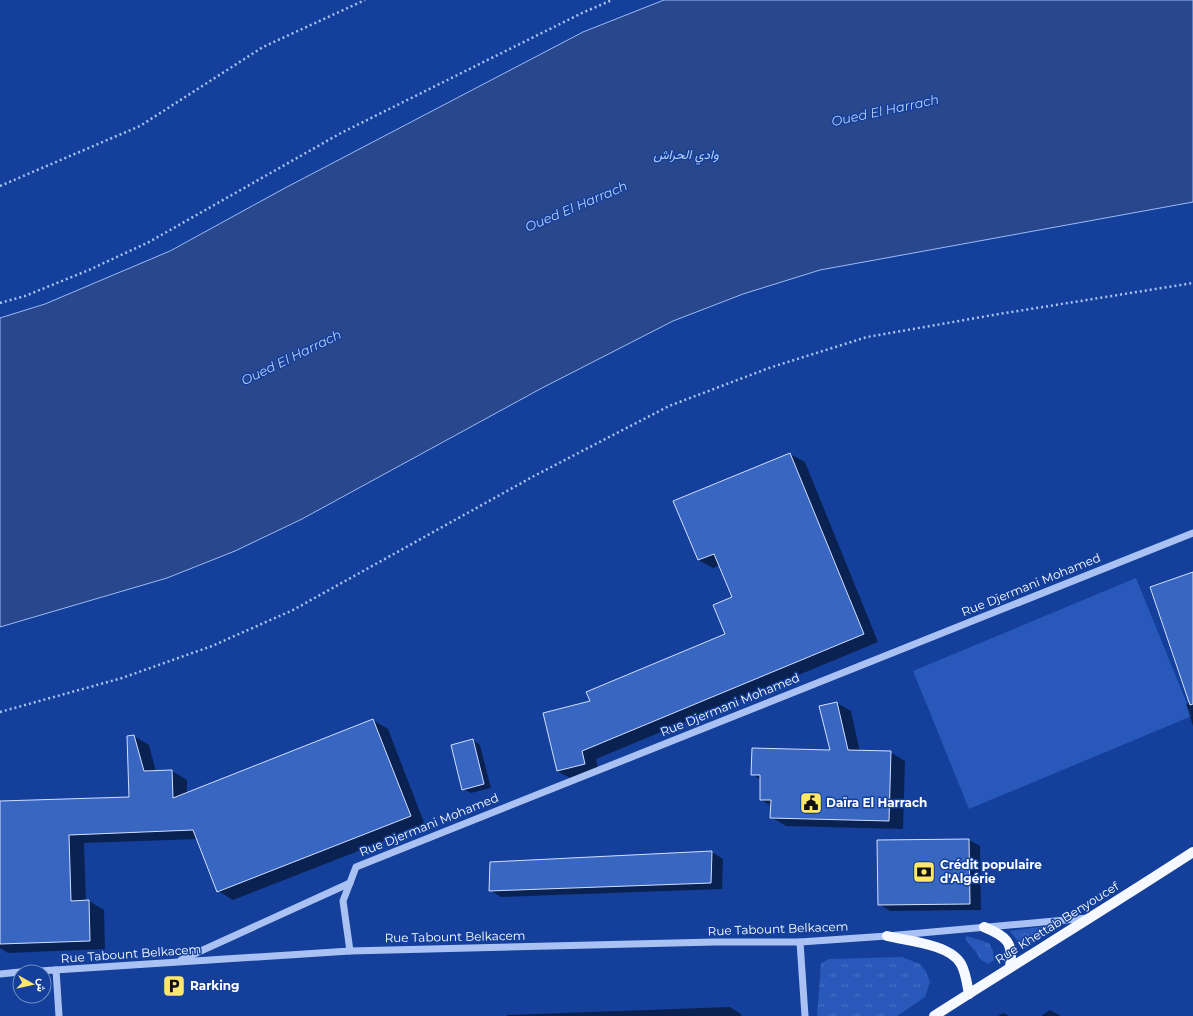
<svg xmlns="http://www.w3.org/2000/svg" width="1193" height="1016" viewBox="0 0 1193 1016" font-family="Montserrat,Vazirmatn,sans-serif">
	<style>
		.grass { fill: url(#grass-tufts) }
		.garden { fill: #2858b9 }
		.water { fill: #28478d; stroke: #9cbbf6 }
		.shadow { fill: #0007 }
		.building { fill: #3966c1; stroke: #d2e0fd }
		.lines { fill: none; stroke-linecap: round; stroke-linejoin: round }
		.path { stroke: #aac2f3; stroke-width: 2.5; stroke-dasharray: 2 3; stroke-linecap: butt }
		.minor { stroke: #aac2f3; stroke-width: 7 }
		.major { stroke: #f6f8ff; stroke-width: 10 }
		.labels { text-anchor: middle; stroke-width: 3; stroke-linejoin: round; paint-order: stroke }
		.street-label { font-size: 12px; fill: #fff; stroke: #14409b }
		.poi-label { font-size: 12px; font-weight: bold; fill: #fff; stroke: #14409b; text-anchor: start }
		.water-label { font-size: 13px; font-style: italic; fill: #b6cdf9; stroke: #14409b }
	</style>
	<defs>
		<pattern id="grass-tufts" width="24" height="20" patternUnits="userSpaceOnUse"><rect width="24" height="20" fill="#2858b9"/><path d="M3 7l-1-3M5 7V3M7 7l1-3M15 17l-1-3M17 17v-4M19 17l1-3" fill="none" stroke="#4871c4"/></pattern>
	</defs>
	<rect width="100%" height="100%" fill="#14409b"/>
	<g class="grass">
		<path d="M 1061,924 L 1024,949 L 1010,931 Z"/>
		<path d="M 967,936 L 989,943 L 993,951 L 994,960 L 988,964 L 980,959 C 977,951 970,946 965,939 Z"/>
		<path d="M 902,957 L 920,964 L 926,972 L 930,982 L 925,997 L 897,1016 L 817,1016 L 821,963 L 829,959 Z"/>
	</g>
	<path class="garden" d="M 1136,578 L 1192,716 L 969,809 L 913,671 Z"/>
	<path class="water" d="M 664,0 L 1193,0 L 1193,202 L 820,270 L 743,294 L 673,321 L 542,388 L 302,519 L 235,551 L 167,578 L 0,627 L 0,318 L 45,304 L 170,251 L 285,188 L 583,32 Z"/>
	<g class="shadow">
		<path d="M 790,454 L 805,462 L 878,642 L 596,759 L 599,773 L 572,779 L 557,771 L 592,702 L 726,635 L 733,597 L 720,565 L 713,568 L 698,560 Z"/>
		<path d="M 1193,573 L 1193,726 L 1186,704 L 1190,702 Z"/>
		<path d="M 837,703 L 851,711 L 860,752 L 890,752 L 905,761 L 903,829 L 786,826 L 771,817 L 771,806 L 761,800 L 761,780 L 752,774 L 831,751 Z"/>
		<path d="M 373,720 L 388,729 L 425,825 L 233,900 L 218,891 L 197,839 L 84,843 L 86,901 L 89,901 L 104,910 L 105,949 L 8,953 L 0,948 L 0,802 L 130,798 L 134,736 L 149,745 L 156,772 L 172,771 L 187,780 L 187,793 Z"/>
		<path d="M 473,740 L 480,745 L 491,788 L 471,793 L 463,789 Z"/>
		<path d="M 969,840 L 980,846 L 981,910 L 890,911 L 879,904 Z"/>
		<path d="M 712,852 L 723,859 L 722,889 L 501,897 L 490,890 Z"/>
		<path d="M 730,1007 L 741,1014 L 741,1016 L 507,1016 L 507,1015 Z"/>
		<path d="M 1050,1010 L 1061,1016 L 1041,1016 Z"/>
		<path d="M 1003,1013 L 1009,1016 L 998,1016 Z"/>
	</g>
	<g class="building">
		<path d="M 790,453 L 864,634 L 582,751 L 585,764 L 557,771 L 543,713 L 590,701 L 586,692 L 725,634 L 713,605 L 732,597 L 714,554 L 698,560 L 673,501 Z"/>
		<path d="M 1193,572 L 1193,704 L 1190,705 L 1150,587 Z"/>
		<path d="M 837,702 L 848,750 L 891,751 L 889,821 L 770,818 L 771,800 L 760,800 L 760,775 L 751,775 L 752,748 L 830,750 L 819,706 Z"/>
		<path d="M 373,719 L 411,816 L 217,892 L 193,830 L 69,835 L 71,901 L 89,900 L 90,941 L 0,944 L 0,801 L 129,797 L 127,736 L 134,735 L 144,771 L 172,770 L 173,798 Z"/>
		<path d="M 473,739 L 484,784 L 462,790 L 451,745 Z"/>
		<path d="M 969,839 L 970,904 L 878,905 L 877,840 Z"/>
		<path d="M 712,851 L 711,883 L 489,891 L 490,862 Z"/>
	</g>
	<g class="lines">
		<g class="path">
			<path d="M 0,186 L 140,126 L 263,47 L 365,0"/>
			<path d="M 0,303 L 25,296 L 89,270 L 149,242 L 341,133 L 582,13 L 612,0"/>
			<path d="M 0,712 L 122,678 L 212,646 L 293,610 L 534,476 L 669,406 L 769,368 L 867,337 L 999,314 L 1193,283"/>
		</g>
		<g class="minor">
			<path d="M 800,942 L 805,1016"/>
			<path d="M 350,951 L 343,901 L 356,867 L 1193,533"/>
			<path d="M 181,960 L 350,883"/>
			<path d="M 56,970 L 59,1016"/>
			<path d="M 24,972 L 350,951 L 715,942 L 800,942 L 887,936 L 1088,918"/>
			<path d="M 0,974 L 20,972"/>
		</g>
		<g class="major">
			<path d="M 984,927 C 1006,936 1014,942 1010,967"/>
			<path d="M 887,936 C 907,941 950,944 961,964 C 966,973 967,984 969,994"/>
			<path d="M 934,1016 C 1020,961 1107,908 1193,852"/>
		</g>
	</g>
	<defs>
		<g id="civic-square" transform="scale(1.15)"><rect x="-9" y="-9" width="18" height="18" rx="4" fill="#ffe66c" stroke="#14409b"/><path d="M-.6-6.5H3V-4.5H.6V-3L4-1V1h2V6H-6V1h2V-1L-.6-3ZM-1.2 2.5V6h2.4V2.5Z" fill="#111"/></g>
		<g id="bank-square" transform="scale(1.15)"><rect x="-9" y="-9" width="18" height="18" rx="4" fill="#ffe66c" stroke="#14409b"/><path d="M-6-4H6V4H-6ZM0-2.3a2.3 2.3 0 1 0 0 4.6a2.3 2.3 0 1 0 0-4.6Z" fill="#111"/></g>
		<g id="parking-square" transform="scale(1.15)"><rect x="-9" y="-9" width="18" height="18" rx="4" fill="#ffe66c" stroke="#14409b"/><path d="M-3.5-5.5H1a3.5 3.5 0 0 1 0 7H-1V5.5H-3.5ZM-1-3.4V-.6H.8a1.4 1.4 0 0 0 0-2.8Z" fill="#111"/></g>
	</defs>
	<g fill-rule="evenodd">
		<use href="#civic-square" x="811" y="803"/>
		<use href="#bank-square" x="924" y="872"/>
		<use href="#parking-square" x="174" y="986"/>
	</g>
	<g class="labels">
		<g class="street-label">
			<text transform="translate(1031 585) rotate(-22)" y="4">Rue Djermani Mohamed</text>
			<text transform="translate(730 705) rotate(-22)" y="4">Rue Djermani Mohamed</text>
			<text transform="translate(429 825) rotate(-22)" y="4">Rue Djermani Mohamed</text>
			<text transform="translate(1057 923) rotate(-32)" y="4">Rue Khettab Benyoucef</text>
			<text transform="translate(778 929) rotate(-2)" y="4">Rue Tabount Belkacem</text>
			<text transform="translate(455 937) rotate(-1)" y="4">Rue Tabount Belkacem</text>
			<text transform="translate(131 954) rotate(-4)" y="4">Rue Tabount Belkacem</text>
		</g>
		<g class="poi-label">
			<text x="826" y="807">Daïra El Harrach</text>
			<text x="940" y="869">Crédit populaire<tspan x="940" dy="14">d'Algérie</tspan></text>
			<text x="190" y="990">Rarking</text>
		</g>
		<g class="water-label">
			<text transform="translate(885 110) rotate(-12)" y="5">Oued El Harrach</text>
			<text x="686" y="159">وادي الحراش</text>
			<text transform="translate(576 206) rotate(-23)" y="5">Oued El Harrach</text>
			<text transform="translate(291 357) rotate(-26)" y="5">Oued El Harrach</text>
		</g>
	</g>
	<g transform="translate(32 984) rotate(98)"><circle r="19" fill="#14409b" stroke="#728cc3"/>
	<path d="M0-3L7 15L0 10L-7 15Z" fill="#ffe66c"/>
	<text y="-6" font-size="11" font-weight="bold" text-anchor="middle" fill="#ffffff">ش</text>
	</g>
</svg>
